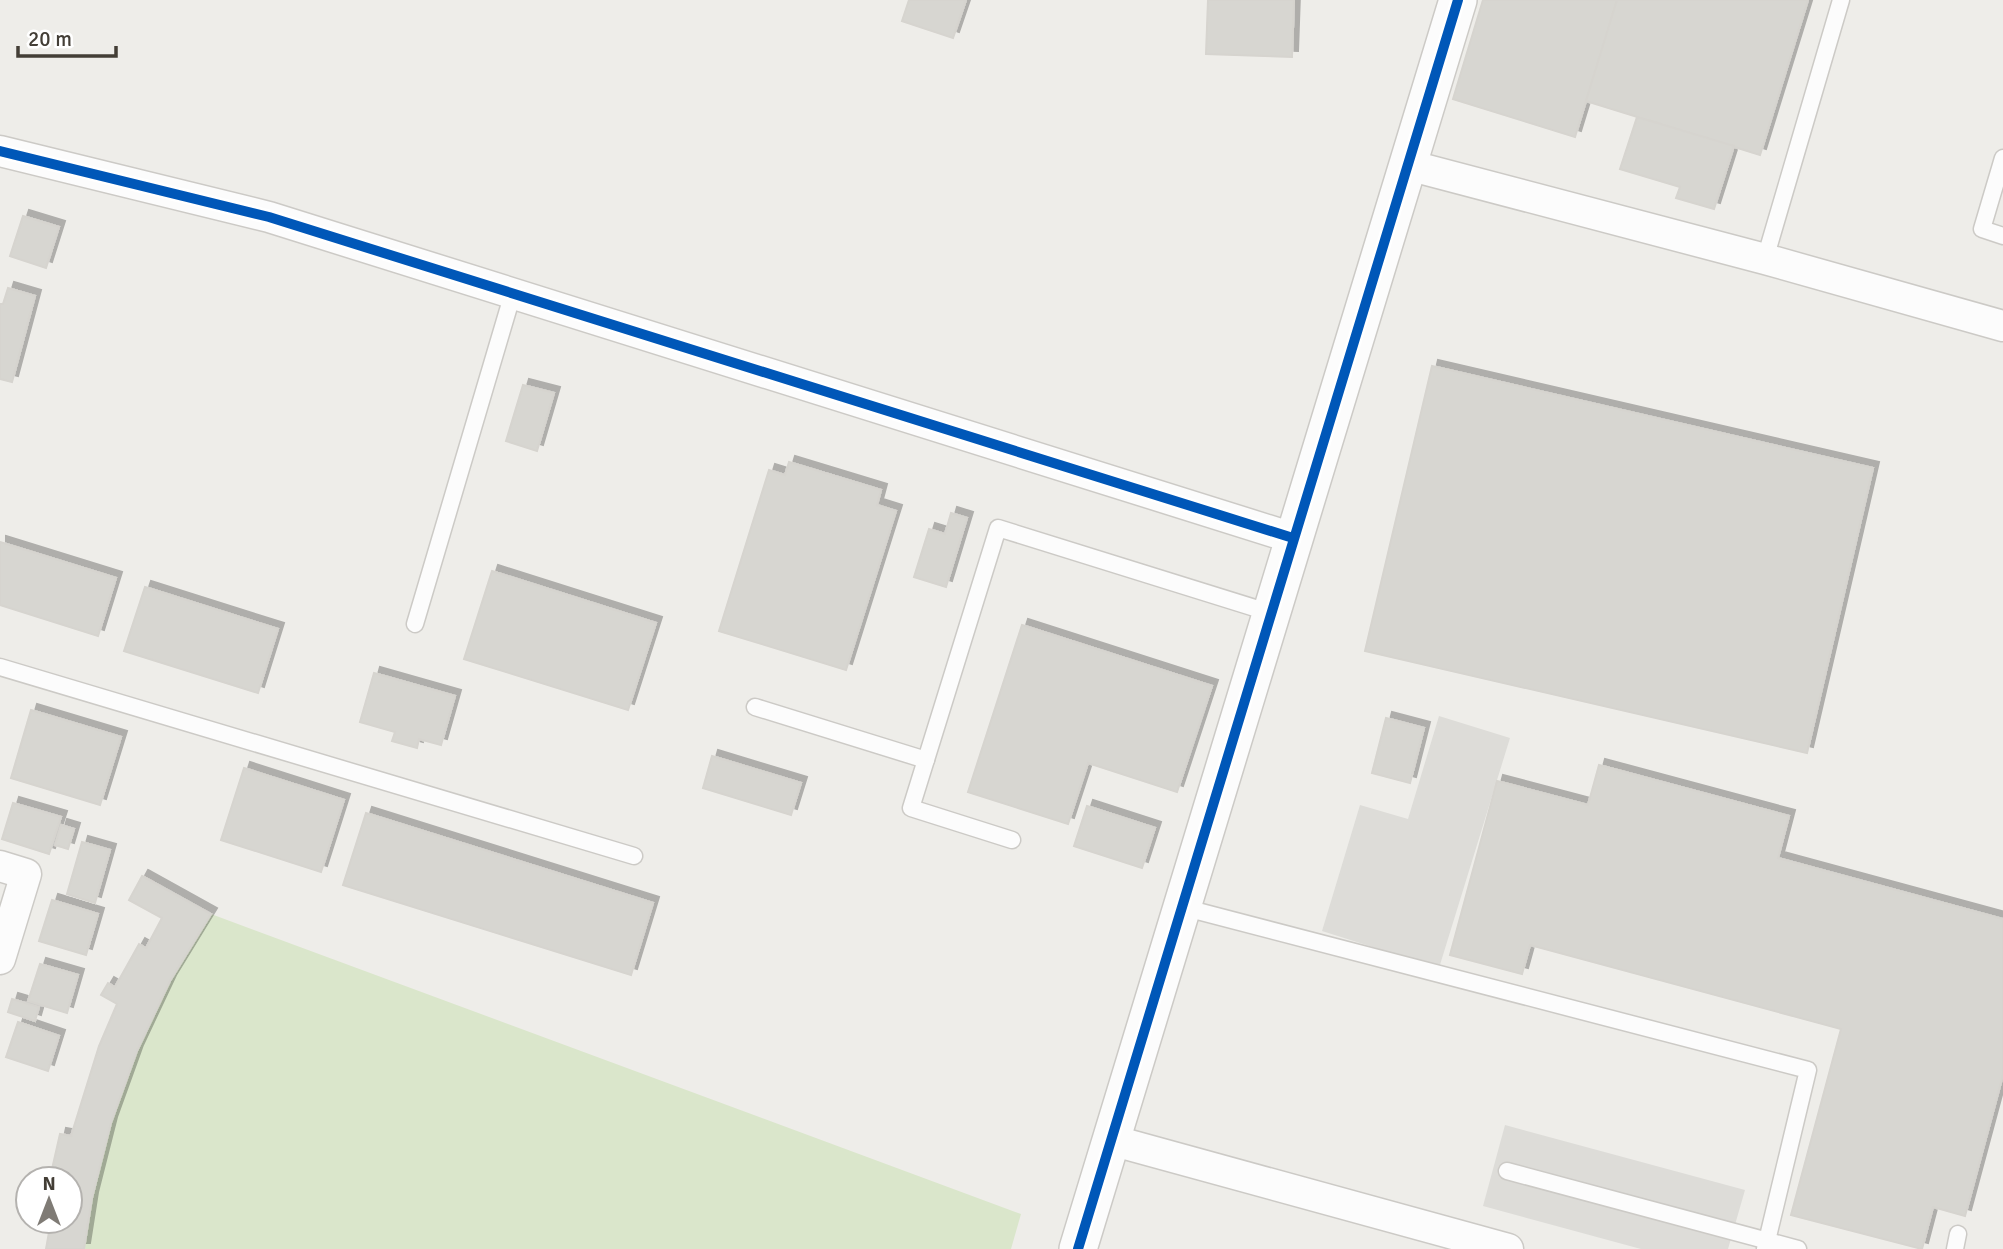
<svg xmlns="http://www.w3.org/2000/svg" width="2003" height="1249" viewBox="0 0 2003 1249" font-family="Signika,sans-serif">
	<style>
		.green { fill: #dae6cb }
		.parking { fill: #dddcd8 }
		.building { fill: #d7d6d1; stroke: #d6d4cf; stroke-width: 2; filter: url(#shadow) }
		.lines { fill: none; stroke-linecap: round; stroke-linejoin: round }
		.service-casing { stroke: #cccac6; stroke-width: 19 }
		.minor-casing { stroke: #cccac6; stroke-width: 33 }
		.tertiary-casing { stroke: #cccac6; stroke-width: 40 }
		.service { stroke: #fcfcfc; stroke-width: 16 }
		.minor { stroke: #fcfcfc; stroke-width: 30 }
		.tertiary { stroke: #fcfcfc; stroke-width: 37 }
		.cycleway-casing { stroke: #fff; stroke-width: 15 }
		.cycleway { stroke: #0057b8; stroke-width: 10 }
	</style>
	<defs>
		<filter id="shadow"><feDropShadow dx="6" dy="-6" stdDeviation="0" flood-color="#0004"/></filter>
	</defs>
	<rect width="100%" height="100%" fill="#eeede9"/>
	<path class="green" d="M 211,914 L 1021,1214 L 1011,1249 L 84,1249 C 94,1181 110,1115 136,1051 C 156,1003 184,959 211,914 Z"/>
	<g class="parking">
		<path d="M 1439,716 L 1510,738 L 1439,968 L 1322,931 L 1360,805 L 1408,819 Z"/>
		<path d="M 1505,1125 L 1745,1190 L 1728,1249 L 1641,1249 L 1483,1206 Z"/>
	</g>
	<g class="building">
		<path d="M 909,0 L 966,0 L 953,38 L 902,21 Z"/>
		<path d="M 1208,0 L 1294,0 L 1292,57 L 1206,54 Z"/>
		<path d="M 1483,0 L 1617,0 L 1575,137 L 1453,99 Z"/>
		<path d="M 1617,0 L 1808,0 L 1760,155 L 1586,101 Z"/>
		<path d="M 1637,117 L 1734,146 L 1714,209 L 1676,198 L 1680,187 L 1620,169 Z"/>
		<path d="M 23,216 L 59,227 L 46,268 L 10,256 Z"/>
		<path d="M 8,288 L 35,296 L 12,382 L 0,379 L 0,304 L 3,304 Z"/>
		<path d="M 1432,366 L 1873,468 L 1807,753 L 1365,651 Z"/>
		<path d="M 523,385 L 554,393 L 537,451 L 506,441 Z"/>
		<path d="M 789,462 L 881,490 L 877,505 L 896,511 L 846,670 L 719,631 L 769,470 L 785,475 Z"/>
		<path d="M 951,513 L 967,518 L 946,587 L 914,577 L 929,529 L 945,534 Z"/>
		<path d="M 0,542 L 116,578 L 98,636 L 0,605 Z"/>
		<path d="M 492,571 L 656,623 L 628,710 L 464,659 Z"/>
		<path d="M 145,587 L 278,629 L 258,693 L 124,651 Z"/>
		<path d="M 1022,625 L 1212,686 L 1177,792 L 1088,763 L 1068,824 L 968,792 Z"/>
		<path d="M 374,673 L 455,696 L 441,745 L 419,739 L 417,748 L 392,741 L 395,732 L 360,722 Z"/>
		<path d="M 31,710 L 121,737 L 100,805 L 11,778 Z"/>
		<path d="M 1386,718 L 1424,728 L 1410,783 L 1372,773 Z"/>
		<path d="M 712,756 L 801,783 L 791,815 L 703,788 Z"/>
		<path d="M 1599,765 L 1789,816 L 1778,858 L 2003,919 L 2003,1075 L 1965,1216 L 1933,1207 L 1922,1249 L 1791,1215 L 1841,1029 L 1530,945 L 1522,974 L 1450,955 L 1497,781 L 1588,805 Z"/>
		<path d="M 244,768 L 344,800 L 321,872 L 221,840 Z"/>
		<path d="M 13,803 L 61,817 L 49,854 L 2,839 Z"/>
		<path d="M 1087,806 L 1155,828 L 1142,868 L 1074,846 Z"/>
		<path d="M 366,813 L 653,903 L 631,975 L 343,885 Z"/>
		<path d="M 61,825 L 74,829 L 68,849 L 55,845 Z"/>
		<path d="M 82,842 L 110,850 L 95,903 L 67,894 Z"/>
		<path d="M 142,876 L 211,914 L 170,981 L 137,1051 L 111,1123 L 92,1198 L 84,1249 L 46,1249 L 51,1221 L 70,1221 L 70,1179 L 50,1178 L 60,1134 L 71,1136 L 99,1046 L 117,1004 L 101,995 L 108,983 L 115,987 L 139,944 L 146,948 L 162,918 L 129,900 Z"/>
		<path d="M 52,900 L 98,914 L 86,955 L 39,941 Z"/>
		<path d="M 40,964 L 78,975 L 67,1013 L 28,1001 Z"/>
		<path d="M 12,999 L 39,1007 L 35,1021 L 8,1012 Z"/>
		<path d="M 18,1022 L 59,1036 L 48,1071 L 6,1057 Z"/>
	</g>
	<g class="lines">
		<g class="service-casing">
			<g id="service">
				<path d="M 2003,158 L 1982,229 L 2003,236"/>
				<path d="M 1765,259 L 1841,0"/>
				<path d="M 415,624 L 513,293"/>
				<path d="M 0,667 L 634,856"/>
				<path d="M 755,707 L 926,760"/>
				<path d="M 1012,840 L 911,808 L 998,528 L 1271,613"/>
				<path d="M 1182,907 L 1808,1070 L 1765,1249"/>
				<path d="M 1507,1171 L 1798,1249"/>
				<path d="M 1955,1249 L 1958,1234"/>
			</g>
		</g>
		<g class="minor-casing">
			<g id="minor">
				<path d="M 0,151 L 269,217 L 1293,538"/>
				<path d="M 1408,165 L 1765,259 L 2003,326"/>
				<path d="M 0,866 L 26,874 L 0,959"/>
				<path d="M 1111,1140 L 1508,1249"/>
			</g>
		</g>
		<g class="tertiary-casing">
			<path id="tertiary" d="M 1078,1249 L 1458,0"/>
		</g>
		<use href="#service" class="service"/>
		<use href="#minor" class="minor"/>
		<use href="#tertiary" class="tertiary"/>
		<g class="cycleway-casing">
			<g id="cycleway">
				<path d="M 0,151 L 269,217 L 1293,538"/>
				<path d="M 1078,1249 L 1458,0"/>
			</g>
		</g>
		<use href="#cycleway" class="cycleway"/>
	</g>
	<g transform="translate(49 1200)"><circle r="33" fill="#ffffff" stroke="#b4b2af" stroke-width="2"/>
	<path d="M0-5L12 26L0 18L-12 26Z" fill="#7f7b75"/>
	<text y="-10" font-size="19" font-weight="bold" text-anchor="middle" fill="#433e36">N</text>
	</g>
	<path d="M18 46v10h98v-10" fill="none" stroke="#433e36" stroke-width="3.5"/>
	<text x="28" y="46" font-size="21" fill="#433e36" stroke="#ffffff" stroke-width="5" paint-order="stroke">20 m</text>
</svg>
